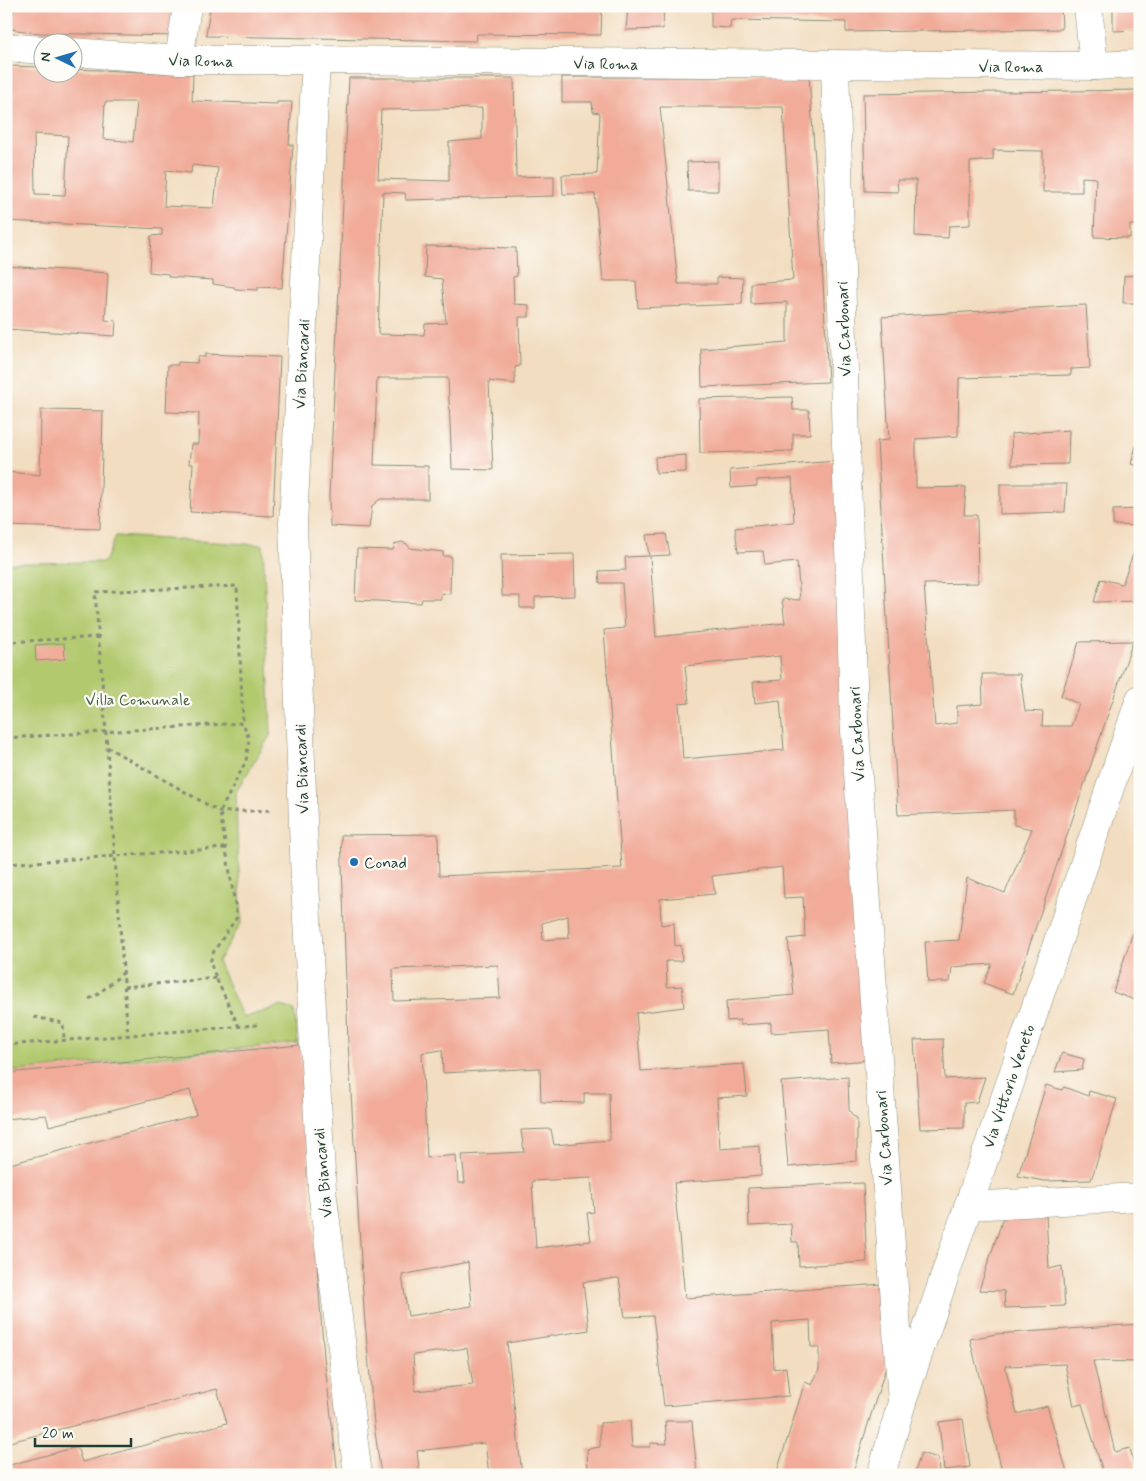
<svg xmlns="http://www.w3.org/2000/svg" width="1146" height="1481" viewBox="0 0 1146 1481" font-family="Mynerve,sans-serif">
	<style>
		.green { fill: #b2c96e; stroke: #688351 }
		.building { fill: #f1ab98; fill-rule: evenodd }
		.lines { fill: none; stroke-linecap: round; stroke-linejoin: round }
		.street-casing { stroke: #888d7a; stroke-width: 29 }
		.secondary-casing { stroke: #888d7a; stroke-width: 29 }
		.path { stroke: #888d7a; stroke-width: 3; stroke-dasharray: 4 4; stroke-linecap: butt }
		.street { stroke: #fff; stroke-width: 28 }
		.secondary { stroke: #fff; stroke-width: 28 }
		.poi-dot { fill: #1f6fb2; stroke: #fdfcf7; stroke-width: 2 }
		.labels { text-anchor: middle; stroke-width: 4.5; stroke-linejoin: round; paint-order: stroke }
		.street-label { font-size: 16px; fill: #1f3d34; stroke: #fdfcf7 }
		.park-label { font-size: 16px; fill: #446042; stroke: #fdfcf7 }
		.poi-label { font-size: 16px; fill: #1f3d34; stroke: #fdfcf7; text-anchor: start }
	</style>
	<rect width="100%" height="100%" fill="#fdfcf7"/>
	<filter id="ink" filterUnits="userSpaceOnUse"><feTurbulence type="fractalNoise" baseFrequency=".02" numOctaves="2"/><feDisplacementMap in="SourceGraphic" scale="10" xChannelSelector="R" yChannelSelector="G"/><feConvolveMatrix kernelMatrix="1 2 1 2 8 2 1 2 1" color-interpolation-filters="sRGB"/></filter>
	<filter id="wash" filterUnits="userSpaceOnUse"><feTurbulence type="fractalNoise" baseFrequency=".0096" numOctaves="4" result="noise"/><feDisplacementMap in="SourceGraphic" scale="20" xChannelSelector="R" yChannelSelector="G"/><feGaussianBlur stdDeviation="1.12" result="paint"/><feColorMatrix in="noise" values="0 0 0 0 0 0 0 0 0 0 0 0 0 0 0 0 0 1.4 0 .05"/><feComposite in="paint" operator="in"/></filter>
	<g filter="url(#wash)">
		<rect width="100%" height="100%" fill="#f2ddc0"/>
		<path class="green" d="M 116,536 L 263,545 L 271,734 L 236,792 L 237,836 L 242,922 L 218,961 L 243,1018 L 280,1006 L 294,1010 L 298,1043 L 6,1072 L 6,563 L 105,562 Z"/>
		<g id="blocks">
			<g class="building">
				<path d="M 14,6 L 67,6 L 95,10 L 96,6 L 178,6 L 174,36 L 39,33 L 10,29 Z"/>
				<path d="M 210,6 L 602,6 L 601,35 L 477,34 L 476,41 L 206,36 Z"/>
				<path d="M 628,6 L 664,6 L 663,29 L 626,30 Z"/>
				<path d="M 711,6 L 1061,6 L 1062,29 L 846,32 L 846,22 L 731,20 L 730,28 L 711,27 Z"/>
				<path d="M 1113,6 L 1140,6 L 1140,30 L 1113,31 Z"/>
				<path d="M 6,66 L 42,67 L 42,72 L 72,72 L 72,69 L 193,74 L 192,101 L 277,104 L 277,102 L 292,102 L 289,145 L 293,145 L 282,288 L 258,287 L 258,290 L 235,289 L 234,287 L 213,284 L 213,280 L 169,277 L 168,274 L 149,272 L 151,236 L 162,235 L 162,229 L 6,221 ZM 105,102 L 137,102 L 133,142 L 103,139 ZM 34,134 L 68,136 L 65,195 L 35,194 ZM 192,165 L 218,168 L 214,208 L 164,206 L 166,170 L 191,173 Z"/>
				<path d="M 562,77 L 809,77 L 821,242 L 828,382 L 702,387 L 701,349 L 787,342 L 787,302 L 751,304 L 751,283 L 793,280 L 783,107 L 660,107 L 678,284 L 717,284 L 717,277 L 743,278 L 742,304 L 638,308 L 636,281 L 603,281 L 595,194 L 563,194 L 562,175 L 597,174 L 600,113 L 593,112 L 592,102 L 562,102 Z"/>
				<path d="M 349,78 L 514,78 L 516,177 L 554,176 L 554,196 L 406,200 L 405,193 L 383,192 L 378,334 L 424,335 L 425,324 L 446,323 L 442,279 L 425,277 L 426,246 L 516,248 L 517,276 L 513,277 L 514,304 L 529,305 L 529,317 L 519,317 L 520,366 L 515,367 L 515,384 L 489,381 L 493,470 L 452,469 L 448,378 L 377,378 L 374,465 L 428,466 L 428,499 L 380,499 L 372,506 L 369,528 L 330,526 L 329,496 ZM 482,108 L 482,139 L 449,142 L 449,181 L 378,179 L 381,110 Z"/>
				<path d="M 1140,90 L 1140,225 L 1130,225 L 1130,238 L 1094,237 L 1096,178 L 1082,177 L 1082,192 L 1043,192 L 1043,151 L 993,150 L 993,160 L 970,162 L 970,225 L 949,226 L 948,238 L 915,236 L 916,180 L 897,180 L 898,192 L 865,191 L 863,94 Z"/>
				<path d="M 718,161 L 718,191 L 688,191 L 687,162 Z"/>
				<path d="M 6,266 L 108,273 L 105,320 L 116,321 L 115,336 L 6,329 Z"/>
				<path d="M 1140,275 L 1140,303 L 1123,303 L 1124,276 Z"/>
				<path d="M 1086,305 L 1090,368 L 1071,369 L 1071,375 L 959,378 L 958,436 L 916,439 L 916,488 L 966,487 L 964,515 L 977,515 L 978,583 L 924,584 L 935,726 L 957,723 L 957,706 L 983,704 L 982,674 L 1020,674 L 1025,711 L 1043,712 L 1042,726 L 1071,726 L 1079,704 L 1061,696 L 1079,642 L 1133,641 L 1013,994 L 984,983 L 992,964 L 952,967 L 950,982 L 928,982 L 925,942 L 959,940 L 967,878 L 1005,893 L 1032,829 L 1014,825 L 1014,810 L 898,815 L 877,441 L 889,440 L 882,317 Z"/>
				<path d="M 205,354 L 280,357 L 273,516 L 190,512 L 193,464 L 189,464 L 191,444 L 198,444 L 199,413 L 166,412 L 168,365 L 178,365 L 178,362 L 197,363 L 198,357 L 205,357 Z"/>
				<path d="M 792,397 L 793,410 L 809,410 L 810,434 L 793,434 L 793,451 L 700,453 L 699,399 Z"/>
				<path d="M 41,410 L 103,411 L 100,529 L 6,526 L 6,472 L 40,475 Z"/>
				<path d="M 1069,430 L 1068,464 L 1012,465 L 1011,434 Z"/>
				<path d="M 1139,435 L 1140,435 L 1140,466 L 1131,464 Z"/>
				<path d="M 686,455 L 686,472 L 656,473 L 655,457 Z"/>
				<path d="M 835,461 L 870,1060 L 831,1063 L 829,1029 L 771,1033 L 771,1023 L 740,1025 L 740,1020 L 727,1021 L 726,1001 L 794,995 L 788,939 L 805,937 L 803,897 L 784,898 L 782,867 L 712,876 L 715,894 L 660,899 L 661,925 L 674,923 L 675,946 L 681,945 L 682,961 L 666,961 L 667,987 L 682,986 L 684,1007 L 636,1013 L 641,1071 L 744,1064 L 747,1096 L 717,1098 L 720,1149 L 760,1146 L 761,1176 L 674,1183 L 685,1298 L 883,1284 L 887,1364 L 852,1475 L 776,1475 L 805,1382 L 812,1385 L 819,1369 L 819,1347 L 811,1347 L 810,1320 L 772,1323 L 774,1369 L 786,1367 L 789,1396 L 664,1406 L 653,1316 L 625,1317 L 619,1278 L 583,1282 L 589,1330 L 507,1343 L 522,1475 L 489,1475 L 485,1443 L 417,1451 L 420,1475 L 381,1475 L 374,1424 L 364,1310 L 348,1042 L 341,835 L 438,834 L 439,876 L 622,868 L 604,630 L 625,628 L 622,583 L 600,583 L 599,571 L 626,570 L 625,557 L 649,556 L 646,535 L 666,534 L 670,555 L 650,556 L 656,637 L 785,623 L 782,599 L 800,600 L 797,562 L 765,565 L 763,551 L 738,552 L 735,528 L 794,522 L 792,478 L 757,480 L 757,486 L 731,488 L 730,470 ZM 780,656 L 782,680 L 753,682 L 755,703 L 780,700 L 784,750 L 683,759 L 679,704 L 689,703 L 685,666 ZM 568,916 L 569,938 L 543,940 L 542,923 ZM 498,965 L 500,998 L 394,1001 L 393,969 ZM 442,1050 L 443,1073 L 540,1068 L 541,1102 L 584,1103 L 584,1093 L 609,1093 L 610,1140 L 554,1145 L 551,1129 L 521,1130 L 524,1152 L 462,1155 L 465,1183 L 458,1183 L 456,1155 L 427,1158 L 422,1053 ZM 591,1178 L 594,1212 L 587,1213 L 591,1241 L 536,1248 L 532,1181 ZM 468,1262 L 472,1306 L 408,1316 L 402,1275 ZM 467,1348 L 473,1385 L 415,1391 L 413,1355 Z"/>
				<path d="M 1000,484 L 1067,484 L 1065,512 L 1000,514 Z"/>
				<path d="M 1140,509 L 1140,526 L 1113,525 L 1113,510 Z"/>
				<path d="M 1140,536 L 1140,601 L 1094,602 L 1101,579 L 1122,584 Z"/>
				<path d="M 402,542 L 407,544 L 410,548 L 443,552 L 443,556 L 451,556 L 450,594 L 441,593 L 441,599 L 422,599 L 421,603 L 355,600 L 357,549 L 393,550 L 395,544 Z"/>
				<path d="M 574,554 L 575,596 L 535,597 L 535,608 L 520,608 L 520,596 L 502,596 L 501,555 Z"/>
				<path d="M 64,643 L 65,659 L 36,661 L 35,645 Z"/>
				<path d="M 1139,915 L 1140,915 L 1140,1002 L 1113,992 Z"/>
				<path d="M 943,1039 L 945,1079 L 985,1077 L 977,1102 L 964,1103 L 964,1128 L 920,1129 L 914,1040 Z"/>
				<path d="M 300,1045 L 324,1357 L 338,1475 L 6,1475 L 6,1466 L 77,1447 L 82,1462 L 227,1423 L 217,1389 L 6,1443 L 6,1165 L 196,1115 L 190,1090 L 49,1126 L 46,1115 L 6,1119 L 6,1073 Z"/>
				<path d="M 1062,1053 L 1084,1059 L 1082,1070 L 1055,1072 Z"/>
				<path d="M 848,1077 L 849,1110 L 853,1116 L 857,1118 L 857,1161 L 788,1167 L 781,1082 Z"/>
				<path d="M 1046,1085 L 1062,1090 L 1064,1087 L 1088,1096 L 1089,1091 L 1117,1099 L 1091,1180 L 1044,1181 L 1018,1176 Z"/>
				<path d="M 863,1183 L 867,1262 L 799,1266 L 798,1242 L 792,1242 L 791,1224 L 749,1226 L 748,1188 Z"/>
				<path d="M 1046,1214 L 1049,1269 L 1062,1266 L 1065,1306 L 1005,1308 L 1004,1291 L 979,1290 L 1003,1218 Z"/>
				<path d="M 1140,1324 L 1140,1362 L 1093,1361 L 1115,1452 L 1130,1448 L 1137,1475 L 1104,1475 L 1082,1404 L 1074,1406 L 1065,1364 L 1005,1366 L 1017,1414 L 1047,1406 L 1068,1475 L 1003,1475 L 970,1339 L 996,1334 Z"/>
				<path d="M 963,1419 L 970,1467 L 944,1470 L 939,1422 Z"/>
				<path d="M 630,1421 L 632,1447 L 650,1447 L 651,1443 L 667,1444 L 665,1421 L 692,1421 L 697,1475 L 588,1475 L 587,1449 L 600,1447 L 600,1423 Z"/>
				<path d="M 921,1453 L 938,1458 L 939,1475 L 914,1475 Z"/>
			</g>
		</g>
	</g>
	<g filter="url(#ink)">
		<use href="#blocks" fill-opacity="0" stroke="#888d7a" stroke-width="1"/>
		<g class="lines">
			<g class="street-casing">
				<g id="street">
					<path d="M 1088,6 L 1094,66"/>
					<path d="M 179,60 L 187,6"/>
					<path d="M 316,60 L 293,524 L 305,883 L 322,1190 L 358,1475"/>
					<path d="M 835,65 L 854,717 L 902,1402"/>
					<path d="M 968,1206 L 1140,1197"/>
					<path d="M 881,1475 L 902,1402 L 1140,699"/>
				</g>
			</g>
			<g class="secondary-casing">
				<g id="secondary">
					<path d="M 6,47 L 42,50"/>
					<path d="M 72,52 L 179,60 L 316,60 L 1094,66 L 1140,64"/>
				</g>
			</g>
			<g class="path">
				<path d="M 6,642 L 99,637"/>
				<path d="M 6,738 L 243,723 L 237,586 L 95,592 C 107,740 117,888 128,1037"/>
				<path d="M 107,747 L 220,812 L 273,810"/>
				<path d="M 6,804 L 10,864"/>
				<path d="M 6,864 L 225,848"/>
				<path d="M 124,987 L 216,978"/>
				<path d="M 89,999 L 97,995 L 123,973"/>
				<path d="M 34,1017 L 63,1023 L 64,1041"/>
				<path d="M 239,1027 L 216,978 L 210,962 L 214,951 L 237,917 L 220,812 L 246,761 L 249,739 L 243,723"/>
				<path d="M 6,1045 L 257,1025"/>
			</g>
			<use href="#street" class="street"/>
			<use href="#secondary" class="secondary"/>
		</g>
	</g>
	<circle class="poi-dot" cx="354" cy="862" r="5"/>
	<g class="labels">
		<g class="street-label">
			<text transform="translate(201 60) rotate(1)" y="6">Via Roma</text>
			<text transform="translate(606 63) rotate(1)" y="6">Via Roma</text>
			<text x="1011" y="72">Via Roma</text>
			<text transform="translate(843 329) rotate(-92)" y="6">Via Carbonari</text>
			<text transform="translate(301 364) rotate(-87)" y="6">Via Biancardi</text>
			<text transform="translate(856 734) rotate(-93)" y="6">Via Carbonari</text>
			<text transform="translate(301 769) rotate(-92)" y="6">Via Biancardi</text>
			<text transform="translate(1008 1086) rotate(-71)" y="6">Via Vittorio Veneto</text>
			<text transform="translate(883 1138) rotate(-94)" y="6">Via Carbonari</text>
			<text transform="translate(322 1173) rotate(-95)" y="6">Via Biancardi</text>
		</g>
		<g class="park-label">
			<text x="138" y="705">Villa Comunale</text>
		</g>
		<g class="poi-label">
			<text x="364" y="868">Conad</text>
		</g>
	</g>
	<rect width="1146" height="1481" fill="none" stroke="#fdfcf7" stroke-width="25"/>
	<g transform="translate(58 58) rotate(275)"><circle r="24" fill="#fdfcf7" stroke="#a4b0a9"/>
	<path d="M0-4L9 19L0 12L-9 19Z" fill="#1f6fb2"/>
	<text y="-8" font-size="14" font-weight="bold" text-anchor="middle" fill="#1f3d34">N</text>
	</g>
	<path d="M35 1438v8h96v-8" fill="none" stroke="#1f3d34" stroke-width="2.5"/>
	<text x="42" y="1438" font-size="15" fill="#1f3d34" stroke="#fdfcf7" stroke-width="4" paint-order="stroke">20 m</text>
</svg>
